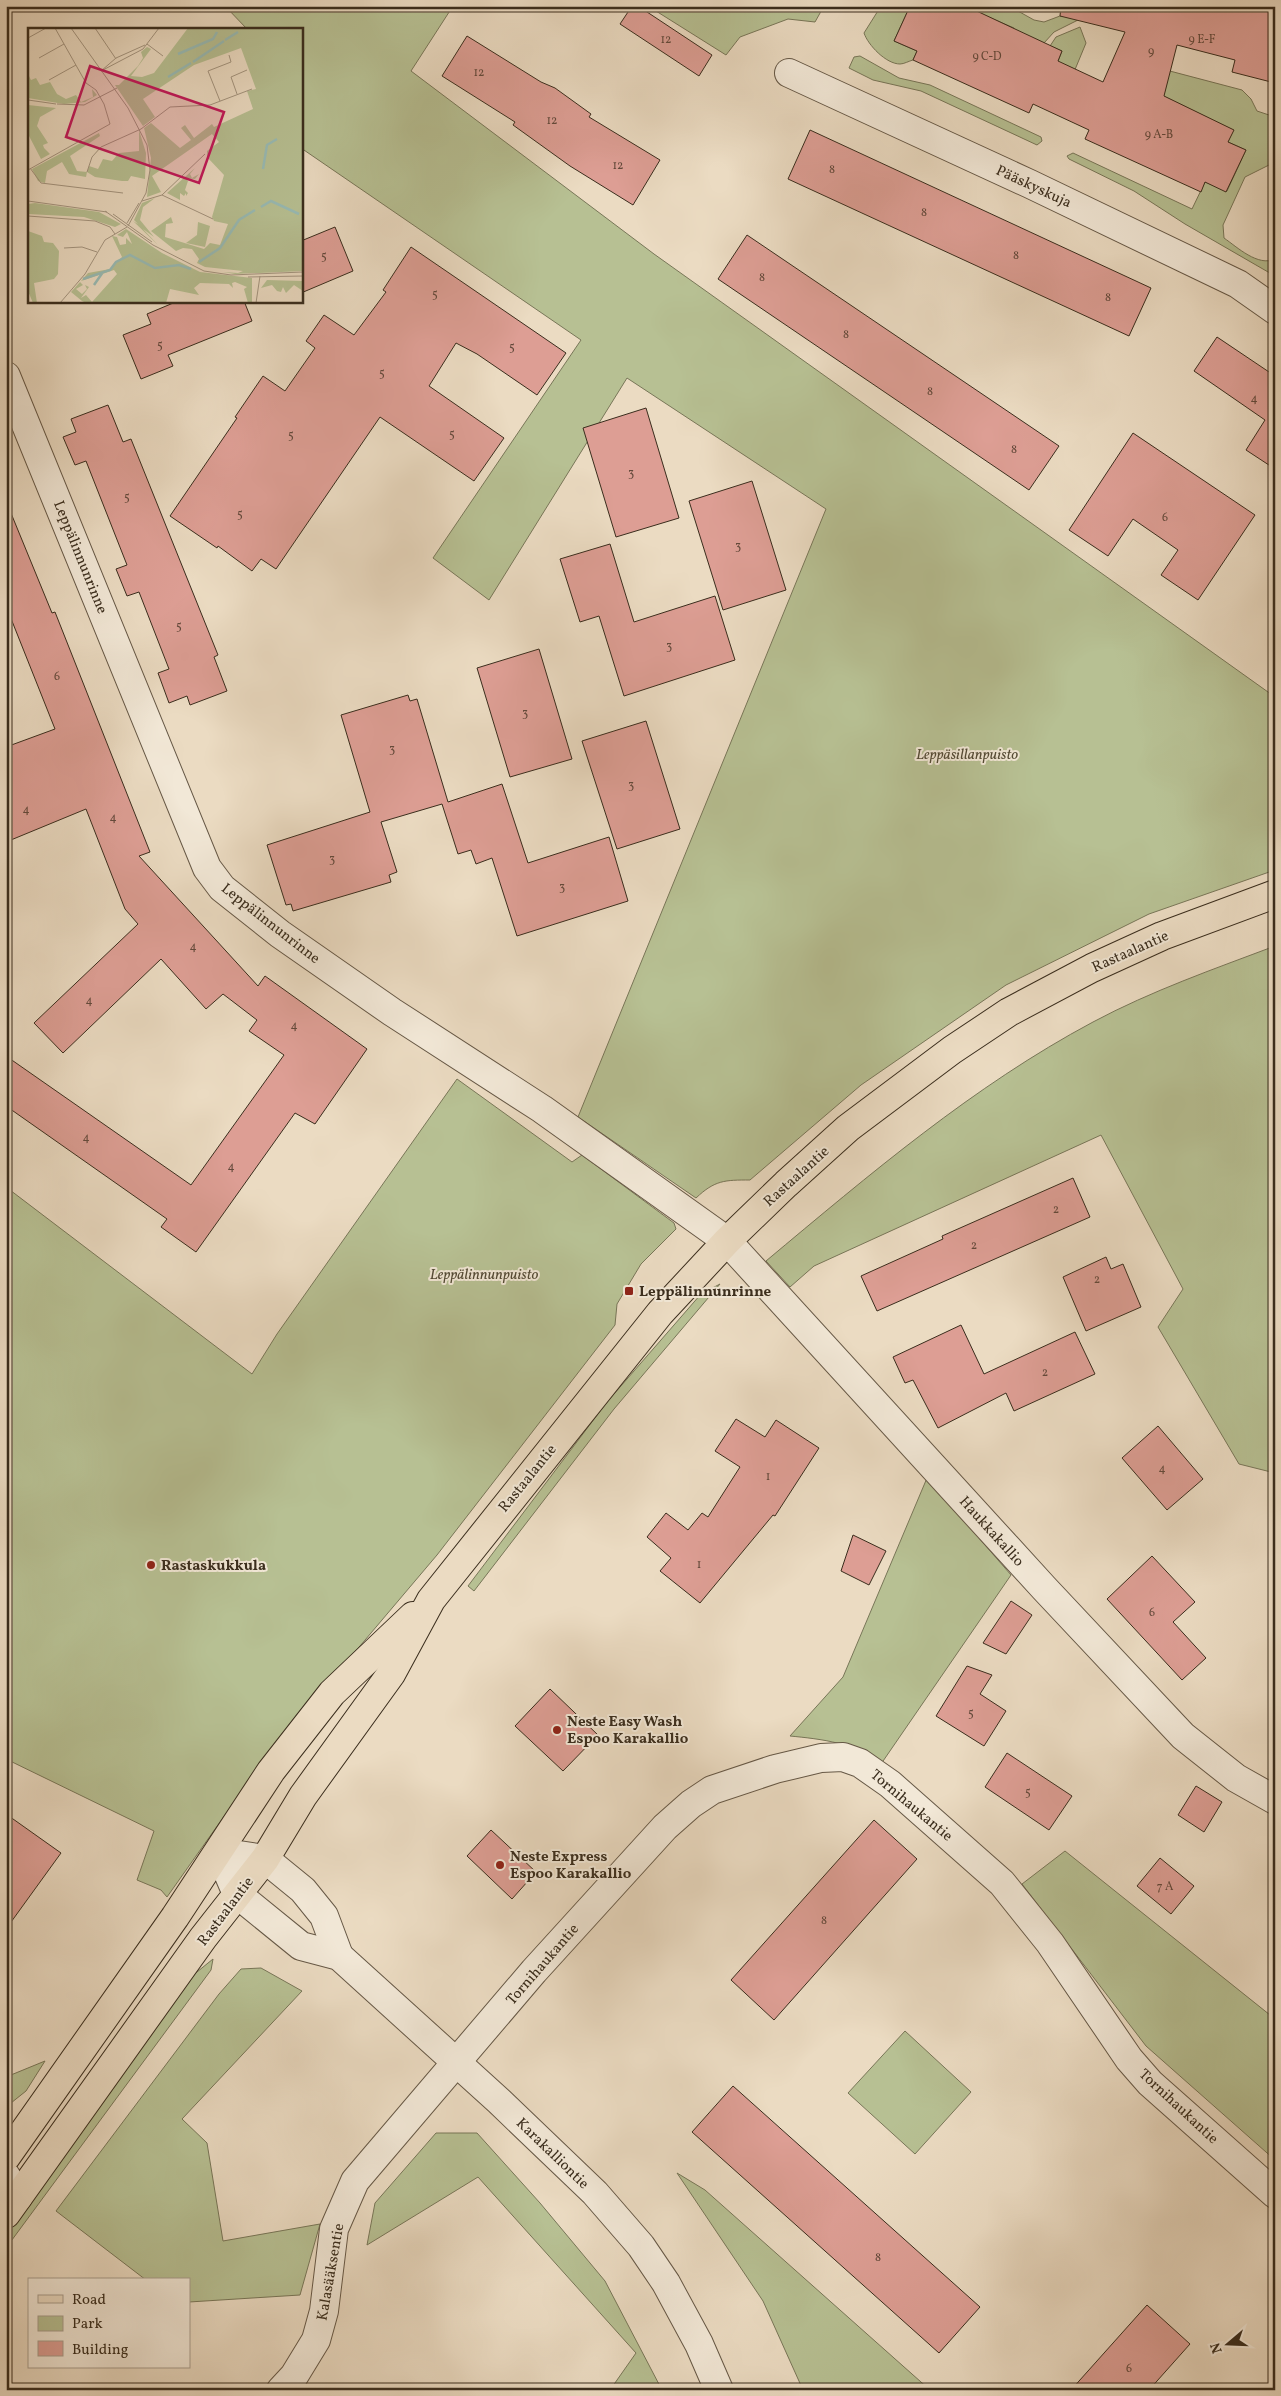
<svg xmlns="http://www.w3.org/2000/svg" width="1281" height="2396" viewBox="0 0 1281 2396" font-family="Vollkorn,serif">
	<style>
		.green { fill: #b7c093; stroke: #787658 }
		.building { fill: #dd9e94; stroke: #3a2d1d }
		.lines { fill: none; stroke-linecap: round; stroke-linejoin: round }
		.minor-casing { stroke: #665846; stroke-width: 30 }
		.major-casing { stroke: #3a2d1d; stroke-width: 30 }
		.minor { stroke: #f2e8d7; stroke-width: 28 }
		.major { stroke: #ebdbc2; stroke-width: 28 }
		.poi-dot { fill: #8f2418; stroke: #f2e8d7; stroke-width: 2 }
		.labels { text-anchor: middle; stroke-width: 4; stroke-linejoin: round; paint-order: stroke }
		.number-label { font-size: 12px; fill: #63493b }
		.street-label { font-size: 15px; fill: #3a2d1d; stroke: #f2e8d7 }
		.park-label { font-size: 15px; font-style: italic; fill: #534a35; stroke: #f2e8d7 }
		.poi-label { font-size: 15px; font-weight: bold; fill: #3a2d1d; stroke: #f2e8d7; text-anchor: start }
		.inset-river { fill: none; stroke: #98bbb5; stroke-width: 2.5 }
		.inset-road { fill: none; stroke: #a49580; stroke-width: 1 }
		.view { fill: #c2185b; fill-opacity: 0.15; stroke: #c2185b; stroke-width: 2.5 }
		.inset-edge { fill: none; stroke: #3a2d1d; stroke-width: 2.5 }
	</style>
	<rect width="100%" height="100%" fill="#ebdbc2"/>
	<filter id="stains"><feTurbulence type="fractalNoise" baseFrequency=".004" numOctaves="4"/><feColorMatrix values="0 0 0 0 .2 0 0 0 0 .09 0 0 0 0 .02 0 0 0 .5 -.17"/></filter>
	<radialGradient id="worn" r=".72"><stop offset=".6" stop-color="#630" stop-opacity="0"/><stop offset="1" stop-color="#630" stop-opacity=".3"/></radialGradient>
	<g class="green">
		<path d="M 225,6 L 453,6 L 411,71 L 654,254 L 1275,697 L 1275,870 L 1149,914 L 1006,985 L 861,1085 L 750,1180 C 725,1180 715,1180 696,1198 L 578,1117 L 826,509 L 627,378 L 489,600 L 433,558 L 581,340 L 301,148 L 301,29 L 247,29 Z"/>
		<path d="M 648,6 L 824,6 L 815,22 L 788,19 L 740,37 L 726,55 Z"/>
		<path d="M 881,6 L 910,6 L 894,41 L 917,51 L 913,60 C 909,61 904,64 900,64 C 886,64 868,45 864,33 Z"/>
		<path d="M 963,6 L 1009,6 L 1034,20 L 1044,22 L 1060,16 L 1075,17 L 1078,20 L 1054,32 L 1044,43 L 1009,41 L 1014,28 Z"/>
		<path d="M 1080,27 L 1086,43 L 1074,72 L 1057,64 L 1062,51 L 1050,46 L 1056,37 Z"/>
		<path d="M 860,56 L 899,78 L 930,85 L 1041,137 L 1042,141 L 1037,145 L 921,91 L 873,80 L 849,68 L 854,57 Z"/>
		<path d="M 1128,60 L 1242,90 L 1251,99 L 1257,111 L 1275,117 L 1275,162 L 1245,177 L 1223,225 L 1224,238 C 1237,247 1258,267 1275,259 L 1275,276 L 1185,224 L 1134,191 L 1069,159 L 1067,156 L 1073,153 L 1192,209 L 1205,182 L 1227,191 L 1246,150 L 1228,142 L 1233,130 L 1157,93 Z"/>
		<path d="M 1275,946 L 1275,1473 L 1239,1464 L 1158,1327 L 1183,1289 L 1101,1135 L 814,1266 L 790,1287 L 766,1261 C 869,1175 973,1086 1093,1022 C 1151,991 1214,969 1275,946 Z"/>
		<path d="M 457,1079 L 572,1162 L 582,1155 L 674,1223 L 676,1229 L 641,1264 L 617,1304 L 615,1325 L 437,1555 L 266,1757 L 167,1897 L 161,1890 L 137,1880 L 154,1831 L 6,1759 L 6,1187 L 252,1374 L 277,1334 Z"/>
		<path d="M 720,1284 L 614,1409 L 474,1591 L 468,1586 L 607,1402 L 701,1294 Z"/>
		<path d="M 927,1478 L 1011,1575 L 881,1764 C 857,1743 821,1739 790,1736 L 843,1677 Z"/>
		<path d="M 1065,1851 L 1275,2019 L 1275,2160 L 1146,2046 L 1022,1884 Z"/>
		<path d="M 213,1959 L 211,1970 L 6,2248 L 6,2228 L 162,2013 L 192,1976 Z"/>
		<path d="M 261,1968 L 302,1991 L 182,2119 L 207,2143 L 223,2241 L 320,2224 L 300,2295 L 189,2302 L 189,2280 L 146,2280 L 56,2211 L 219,1994 L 241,1969 Z"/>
		<path d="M 905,2031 L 971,2092 L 915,2154 L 848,2093 Z"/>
		<path d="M 45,2061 L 26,2091 L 6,2107 L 6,2077 Z"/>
		<path d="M 436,2133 L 477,2133 L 540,2203 L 605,2281 L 662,2390 L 610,2390 L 636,2353 L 478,2177 L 367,2245 L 375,2203 Z"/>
		<path d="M 677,2173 L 705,2190 L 930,2390 L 803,2390 L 763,2301 Z"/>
	</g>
	<g class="building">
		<path d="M 632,6 L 638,6 L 712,55 L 699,76 L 620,24 Z"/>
		<path d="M 910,6 L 966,6 L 1062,51 L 1058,61 L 1103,82 L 1125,32 L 1060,16 L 1061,6 L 1275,6 L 1275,83 L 1232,72 L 1235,60 L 1177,45 L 1164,96 L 1234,130 L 1228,142 L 1246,150 L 1226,192 L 1205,182 L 1201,192 L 1085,139 L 1089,130 L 1033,104 L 1029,113 L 913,60 L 917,51 L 894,41 Z"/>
		<path d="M 467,36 L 541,82 L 555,88 L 591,114 L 589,117 L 660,160 L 633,205 L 570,166 L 513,125 L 515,122 L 442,76 Z"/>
		<path d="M 810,130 L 1151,288 L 1129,336 L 788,179 Z"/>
		<path d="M 335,227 L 353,271 L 301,293 L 301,241 Z"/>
		<path d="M 747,235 L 1059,446 L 1029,490 L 718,279 Z"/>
		<path d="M 411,247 L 566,353 L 537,395 L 477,354 L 456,343 L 429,386 L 504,438 L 474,481 L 380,417 L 276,569 L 261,559 L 252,571 L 218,546 L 217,548 L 170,516 L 237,418 L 235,417 L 263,376 L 285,391 L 315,348 L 306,341 L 324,315 L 354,335 L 386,292 L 383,290 Z"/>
		<path d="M 178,301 L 244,301 L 252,321 L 168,355 L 173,366 L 141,379 L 123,335 L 151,324 L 147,314 Z"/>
		<path d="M 1217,337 L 1275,376 L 1275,469 L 1246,450 L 1265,420 L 1194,371 Z"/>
		<path d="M 108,405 L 123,442 L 131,439 L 218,655 L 214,657 L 227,691 L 190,705 L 187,696 L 169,703 L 158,673 L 169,669 L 139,592 L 127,596 L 116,569 L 127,565 L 86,461 L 75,465 L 63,437 L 76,432 L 71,419 Z"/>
		<path d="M 646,408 L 679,518 L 616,537 L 583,428 Z"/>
		<path d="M 1133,433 L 1255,515 L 1198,600 L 1161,575 L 1178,550 L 1133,519 L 1108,556 L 1069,530 Z"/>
		<path d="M 752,481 L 786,590 L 723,610 L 689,501 Z"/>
		<path d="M 6,501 L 52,613 L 55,612 L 150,852 L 139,856 L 258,986 L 265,976 L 367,1049 L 315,1124 L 295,1113 L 196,1252 L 161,1227 L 167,1219 L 6,1106 L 6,1056 L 191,1185 L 284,1055 L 249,1031 L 257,1020 L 223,994 L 206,1009 L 161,959 L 63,1053 L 34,1023 L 138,924 L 125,909 L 86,809 L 6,842 L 6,747 L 55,729 L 6,606 Z"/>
		<path d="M 610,544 L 634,622 L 715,596 L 735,660 L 624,696 L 599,616 L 580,622 L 560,559 Z"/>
		<path d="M 539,649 L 572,759 L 510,777 L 477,668 Z"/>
		<path d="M 408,695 L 410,701 L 417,699 L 448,802 L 502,784 L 528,863 L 609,837 L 628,901 L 517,936 L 492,858 L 476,864 L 471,850 L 458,854 L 442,804 L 381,822 L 397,872 L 389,875 L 391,882 L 293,911 L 291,904 L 286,905 L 267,845 L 370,812 L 341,715 Z"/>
		<path d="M 646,721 L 680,829 L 617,849 L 582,741 Z"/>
		<path d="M 1073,1178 L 1090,1217 L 877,1311 L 861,1276 L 943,1239 L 942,1236 Z"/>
		<path d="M 1106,1257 L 1111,1269 L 1123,1264 L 1141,1307 L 1086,1331 L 1063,1277 Z"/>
		<path d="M 961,1325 L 984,1374 L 1075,1332 L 1095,1374 L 1014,1411 L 1006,1393 L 938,1428 L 913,1380 L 905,1383 L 893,1357 Z"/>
		<path d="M 736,1419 L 765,1437 L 776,1420 L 819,1448 L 775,1516 L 773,1515 L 700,1603 L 660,1571 L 671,1558 L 647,1537 L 666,1513 L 688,1530 L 702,1513 L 708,1517 L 740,1467 L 715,1451 Z"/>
		<path d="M 1158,1426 L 1203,1479 L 1167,1510 L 1122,1458 Z"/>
		<path d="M 853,1535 L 886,1551 L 869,1585 L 841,1571 Z"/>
		<path d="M 1152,1556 L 1195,1602 L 1173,1622 L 1206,1658 L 1182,1680 L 1107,1599 Z"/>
		<path d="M 1011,1601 L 1032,1615 L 1006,1654 L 983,1643 Z"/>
		<path d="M 967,1666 L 992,1675 L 980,1694 L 1006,1711 L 984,1746 L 936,1716 Z"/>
		<path d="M 550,1689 L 598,1735 L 563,1771 L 515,1726 Z"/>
		<path d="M 1007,1753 L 1072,1796 L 1049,1830 L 985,1787 Z"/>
		<path d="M 1196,1786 L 1222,1802 L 1204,1832 L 1178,1815 Z"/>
		<path d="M 6,1814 L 61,1853 L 6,1929 Z"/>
		<path d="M 874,1820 L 917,1859 L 774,2020 L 731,1980 Z"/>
		<path d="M 491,1830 L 536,1872 L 512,1899 L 467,1856 Z"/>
		<path d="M 1160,1858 L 1194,1886 L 1171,1914 L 1137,1886 Z"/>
		<path d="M 733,2086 L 980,2307 L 939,2353 L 692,2132 Z"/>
		<path d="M 1147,2305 L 1190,2344 L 1149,2390 L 1071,2390 Z"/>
	</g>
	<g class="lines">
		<g class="minor-casing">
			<g id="minor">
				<path d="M 789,73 L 1030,184 L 1238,284 L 1275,310"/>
				<path d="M 6,376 L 207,868 L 222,888 L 280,934 L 392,1012 L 542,1109 L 727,1241 L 1044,1588 L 1183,1736 L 1236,1778 L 1275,1800"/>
				<path d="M 219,1852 L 237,1894 L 301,1946 L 339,1956 L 499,2101 L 595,2193 L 641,2246 L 666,2283 L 699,2344 L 719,2390"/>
				<path d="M 219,1852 L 265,1859 L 303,1890 L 324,1916 L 339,1956"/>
				<path d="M 6,2176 L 18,2197 L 6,2197"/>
				<path d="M 281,2390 L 294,2376 L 316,2340 L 324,2311 L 334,2229 L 355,2181 L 534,1971 L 665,1827 L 691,1804 L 712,1790 L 775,1769 L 821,1758 L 843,1757 L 860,1763 L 890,1784 L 1002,1883 L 1050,1943 L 1129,2059 L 1150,2083 L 1275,2194"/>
			</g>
		</g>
		<g class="major-casing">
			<g id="major">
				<path d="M 6,2157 L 175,1917 L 271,1771 L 332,1693 L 413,1616"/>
				<path d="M 6,2214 L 203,1938 L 265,1859 L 303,1796 L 391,1674 L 431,1600 L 660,1313 L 727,1241 L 786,1184 L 848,1128 L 952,1050 L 1009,1012 L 1092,968 L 1162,936 L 1275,894"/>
			</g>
		</g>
		<use href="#minor" class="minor"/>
		<use href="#major" class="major"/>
	</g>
	<g class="poi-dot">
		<rect x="624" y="1286" width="10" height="10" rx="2.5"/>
		<circle cx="151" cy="1565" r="5"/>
		<circle cx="557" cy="1730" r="5"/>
		<circle cx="500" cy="1865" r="5"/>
	</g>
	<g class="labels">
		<g class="number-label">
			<text x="666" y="43">12</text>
			<text x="1202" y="43">9 E-F</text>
			<text x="1151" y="55">9</text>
			<text x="987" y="60">9 C-D</text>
			<text x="479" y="76">12</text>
			<text x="552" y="124">12</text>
			<text x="1159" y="138">9 A-B</text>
			<text x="618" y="169">12</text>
			<text x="832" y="173">8</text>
			<text x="924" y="216">8</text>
			<text x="1016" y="259">8</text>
			<text x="324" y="260">5</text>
			<text x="762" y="281">8</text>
			<text x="435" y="298">5</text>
			<text x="1108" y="301">8</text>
			<text x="846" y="338">8</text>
			<text x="160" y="349">5</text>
			<text x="512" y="351">5</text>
			<text x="382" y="377">5</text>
			<text x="930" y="395">8</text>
			<text x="1254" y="402">4</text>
			<text x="452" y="438">5</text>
			<text x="291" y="439">5</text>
			<text x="1014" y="453">8</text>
			<text x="631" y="477">3</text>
			<text x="127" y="501">5</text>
			<text x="240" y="518">5</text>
			<text x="1165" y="521">6</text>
			<text x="738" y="550">3</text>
			<text x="179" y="630">5</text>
			<text x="669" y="650">3</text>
			<text x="57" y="680">6</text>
			<text x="525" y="717">3</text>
			<text x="392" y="753">3</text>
			<text x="631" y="789">3</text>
			<text x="26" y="813">4</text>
			<text x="113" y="821">4</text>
			<text x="332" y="863">3</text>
			<text x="562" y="891">3</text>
			<text x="193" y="950">4</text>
			<text x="89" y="1004">4</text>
			<text x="294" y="1029">4</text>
			<text x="86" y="1141">4</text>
			<text x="231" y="1170">4</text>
			<text x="1056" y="1213">2</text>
			<text x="974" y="1249">2</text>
			<text x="1097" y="1283">2</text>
			<text x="1045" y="1376">2</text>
			<text x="1162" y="1472">4</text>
			<text x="768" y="1480">1</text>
			<text x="699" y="1568">1</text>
			<text x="1152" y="1616">6</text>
			<text x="971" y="1717">5</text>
			<text x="1028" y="1796">5</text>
			<text x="1165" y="1890">7 A</text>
			<text x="824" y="1924">8</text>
			<text x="878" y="2261">8</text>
			<text x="1129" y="2372">6</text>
		</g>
		<g class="street-label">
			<text transform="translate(1034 186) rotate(25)" y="5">Pääskyskuja</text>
			<text transform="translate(81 557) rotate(68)" y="5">Leppälinnunrinne</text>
			<text transform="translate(271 923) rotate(38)" y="5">Leppälinnunrinne</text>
			<text transform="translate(1130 951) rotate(-24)" y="5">Rastaalantie</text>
			<text transform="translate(796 1176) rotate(-42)" y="5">Rastaalantie</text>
			<text transform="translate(527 1478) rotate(-51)" y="5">Rastaalantie</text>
			<text transform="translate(992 1531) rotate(48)" y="5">Haukkakallio</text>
			<text transform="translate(912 1805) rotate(40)" y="5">Tornihaukantie</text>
			<text transform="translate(225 1911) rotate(-53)" y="5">Rastaalantie</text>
			<text transform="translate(542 1964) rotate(-49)" y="5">Tornihaukantie</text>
			<text transform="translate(1179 2106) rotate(43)" y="5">Tornihaukantie</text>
			<text transform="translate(553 2153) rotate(44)" y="5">Karakalliontie</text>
			<text transform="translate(330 2272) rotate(-80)" y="5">Kalasääksentie</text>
		</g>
		<g class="park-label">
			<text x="967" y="759">Leppäsillanpuisto</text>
			<text x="484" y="1279">Leppälinnunpuisto</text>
		</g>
		<g class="poi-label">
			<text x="639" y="1296">Leppälinnunrinne</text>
			<text x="161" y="1570">Rastaskukkula</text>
			<text x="567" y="1726">Neste Easy Wash<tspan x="567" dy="17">Espoo Karakallio</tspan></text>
			<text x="510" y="1861">Neste Express<tspan x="510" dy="17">Espoo Karakallio</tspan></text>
		</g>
	</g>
	<g transform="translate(28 28)">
		<rect width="275" height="275" fill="#ebdbc2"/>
		<path d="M 160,0 L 275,0 L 275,243 L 207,246 L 195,244 L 210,245 L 215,243 L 177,239 L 169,235 L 171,231 L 164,221 L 155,220 L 148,223 L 123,203 L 143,189 L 145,195 L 138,196 L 137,209 L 176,221 L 182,215 L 192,217 L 200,196 L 186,193 L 184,189 L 196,147 L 179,129 L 179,123 L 191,114 L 184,106 L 124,148 L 133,164 L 119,169 L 123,130 L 116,100 L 123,95 L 152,120 L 163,112 L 153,100 L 157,97 L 166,110 L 184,96 L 186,99 L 225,81 L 219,63 L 228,61 L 213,20 L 166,37 L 115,71 L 127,89 L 115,98 L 87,57 L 91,57 L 110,38 L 115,30 L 113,24 L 119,19 L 123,21 L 103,48 L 114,49 L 126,45 ZM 0,46 L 3,52 L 8,50 L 12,57 L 22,54 L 29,66 L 38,71 L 48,67 L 53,74 L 65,69 L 64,61 L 69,67 L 57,74 L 36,76 L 0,70 ZM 0,77 L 28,80 L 12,89 L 9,98 L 20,115 L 15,117 L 16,120 L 22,126 L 13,131 L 0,106 ZM 111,102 L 118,125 L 117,151 L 103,148 L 100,153 L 94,153 L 67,149 L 59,144 L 58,149 L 41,146 L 34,134 L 19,143 L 17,155 L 10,153 L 4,141 L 71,105 L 72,108 L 42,128 L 49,143 L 59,144 L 61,138 L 70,141 L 75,131 L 84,133 L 91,125 L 111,123 ZM 167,140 L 162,146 L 164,150 L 171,146 L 167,151 L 157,150 L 160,153 L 157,162 L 160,165 L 158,168 L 158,165 L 156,168 L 152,165 L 152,172 L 139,165 ZM 127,170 L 115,179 L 112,192 L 126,209 L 115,201 L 130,217 L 105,193 L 110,196 L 106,192 L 114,175 ZM 7,175 L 71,184 L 93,196 L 87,199 L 56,189 L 0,186 L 0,176 ZM 170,194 L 182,198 L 177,219 L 158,215 L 169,207 ZM 98,201 L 134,225 L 172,244 L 224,250 L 224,275 L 220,275 L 216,261 L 219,259 L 207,254 L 204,255 L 205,260 L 201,256 L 172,255 L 166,260 L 171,267 L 142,261 L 138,275 L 58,275 L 54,273 L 43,264 L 52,254 L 55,257 L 48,261 L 54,266 L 59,261 L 57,257 L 61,259 L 53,270 L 58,267 L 64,274 L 89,246 L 86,242 L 53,253 L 60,245 L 82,241 L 94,229 L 84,208 L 89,209 L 92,217 L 98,216 L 98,210 L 104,216 L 99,204 L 95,209 L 89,207 ZM 0,203 L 14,208 L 16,214 L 25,215 L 31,223 L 30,246 L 26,251 L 6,255 L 9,275 L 5,275 L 0,263 ZM 239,252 L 275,253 L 275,263 L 266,257 L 258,265 L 255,259 L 253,264 L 249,263 L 244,257 L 233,260 Z" fill="#b7c093"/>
		<path class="inset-river" d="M 197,12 L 210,4M 150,26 L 185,11 L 189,4M 165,34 L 196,13M 140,49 L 163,35M 235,141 L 239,117 L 249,111M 233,179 L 243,173 L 271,186M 171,234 L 192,220 L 211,192 L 227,182M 55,251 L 82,242 L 88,234 L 102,227 L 127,240 L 151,237 L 163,241M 66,257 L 75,244"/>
		<path class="inset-road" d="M 43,0 L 100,80 L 119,117 L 122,142 L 118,165 L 100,198M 67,0 L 88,31M 0,10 L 18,0M 119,16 L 135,28M 11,30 L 36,16M 73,43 L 115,21 L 131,0M 73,43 L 88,30 L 117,17M 21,52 L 48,37M 209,66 L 203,49 L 219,42M 0,72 L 28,76M 192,73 L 180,43 L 203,34 L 201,27M 29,76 L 56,77 L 89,60M 2,140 L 13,155 L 95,165M 0,142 L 82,96 L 76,76 L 68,62 L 58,55 L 27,0M 59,144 L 64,129 L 73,119 L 113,101 L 142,79 L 182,77 L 224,61M 134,167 L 177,126M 0,173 L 79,184M 114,173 L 134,167 L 185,191M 77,183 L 125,217 L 176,243 L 203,247 L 275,244M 85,186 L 124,214M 0,188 L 67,193 L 82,199 L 87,206M 99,195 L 111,175M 36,220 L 54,219 L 69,224M 220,249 L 275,248M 32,275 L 57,246 L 77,212 L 99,199M 228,275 L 232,248"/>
		<path class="view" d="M 62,38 L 196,84 L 171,155 L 38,109 Z"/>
		<rect width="275" height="275" class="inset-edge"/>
	</g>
	<rect width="1281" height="2396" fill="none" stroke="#ebdbc2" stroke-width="25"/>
	<rect x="8" y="8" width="1266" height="2381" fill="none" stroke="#3a2d1d" stroke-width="2.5"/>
	<rect x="12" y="12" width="1256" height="2371" fill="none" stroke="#3a2d1d"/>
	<rect x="28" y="2278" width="162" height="90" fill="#f2e8d7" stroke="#a89d8d"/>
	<rect x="38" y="2295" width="25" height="8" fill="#ebdbc2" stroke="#a89d8d"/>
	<text x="72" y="2304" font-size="15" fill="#3a2d1d">Road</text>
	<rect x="38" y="2316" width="25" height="15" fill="#b7c093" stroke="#a89d8d"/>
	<text x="72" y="2328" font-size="15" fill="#3a2d1d">Park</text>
	<rect x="38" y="2341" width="25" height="15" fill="#dd9e94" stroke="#a89d8d"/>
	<text x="72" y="2354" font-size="15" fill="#3a2d1d">Building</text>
	<g transform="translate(1228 2344) rotate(251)" stroke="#f2e8d7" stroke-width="4" paint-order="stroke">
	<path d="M0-4L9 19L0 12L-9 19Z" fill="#3a2d1d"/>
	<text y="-8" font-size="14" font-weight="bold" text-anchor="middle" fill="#3a2d1d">N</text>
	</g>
	<rect width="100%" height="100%" filter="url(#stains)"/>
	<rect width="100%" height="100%" fill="url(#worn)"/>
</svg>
